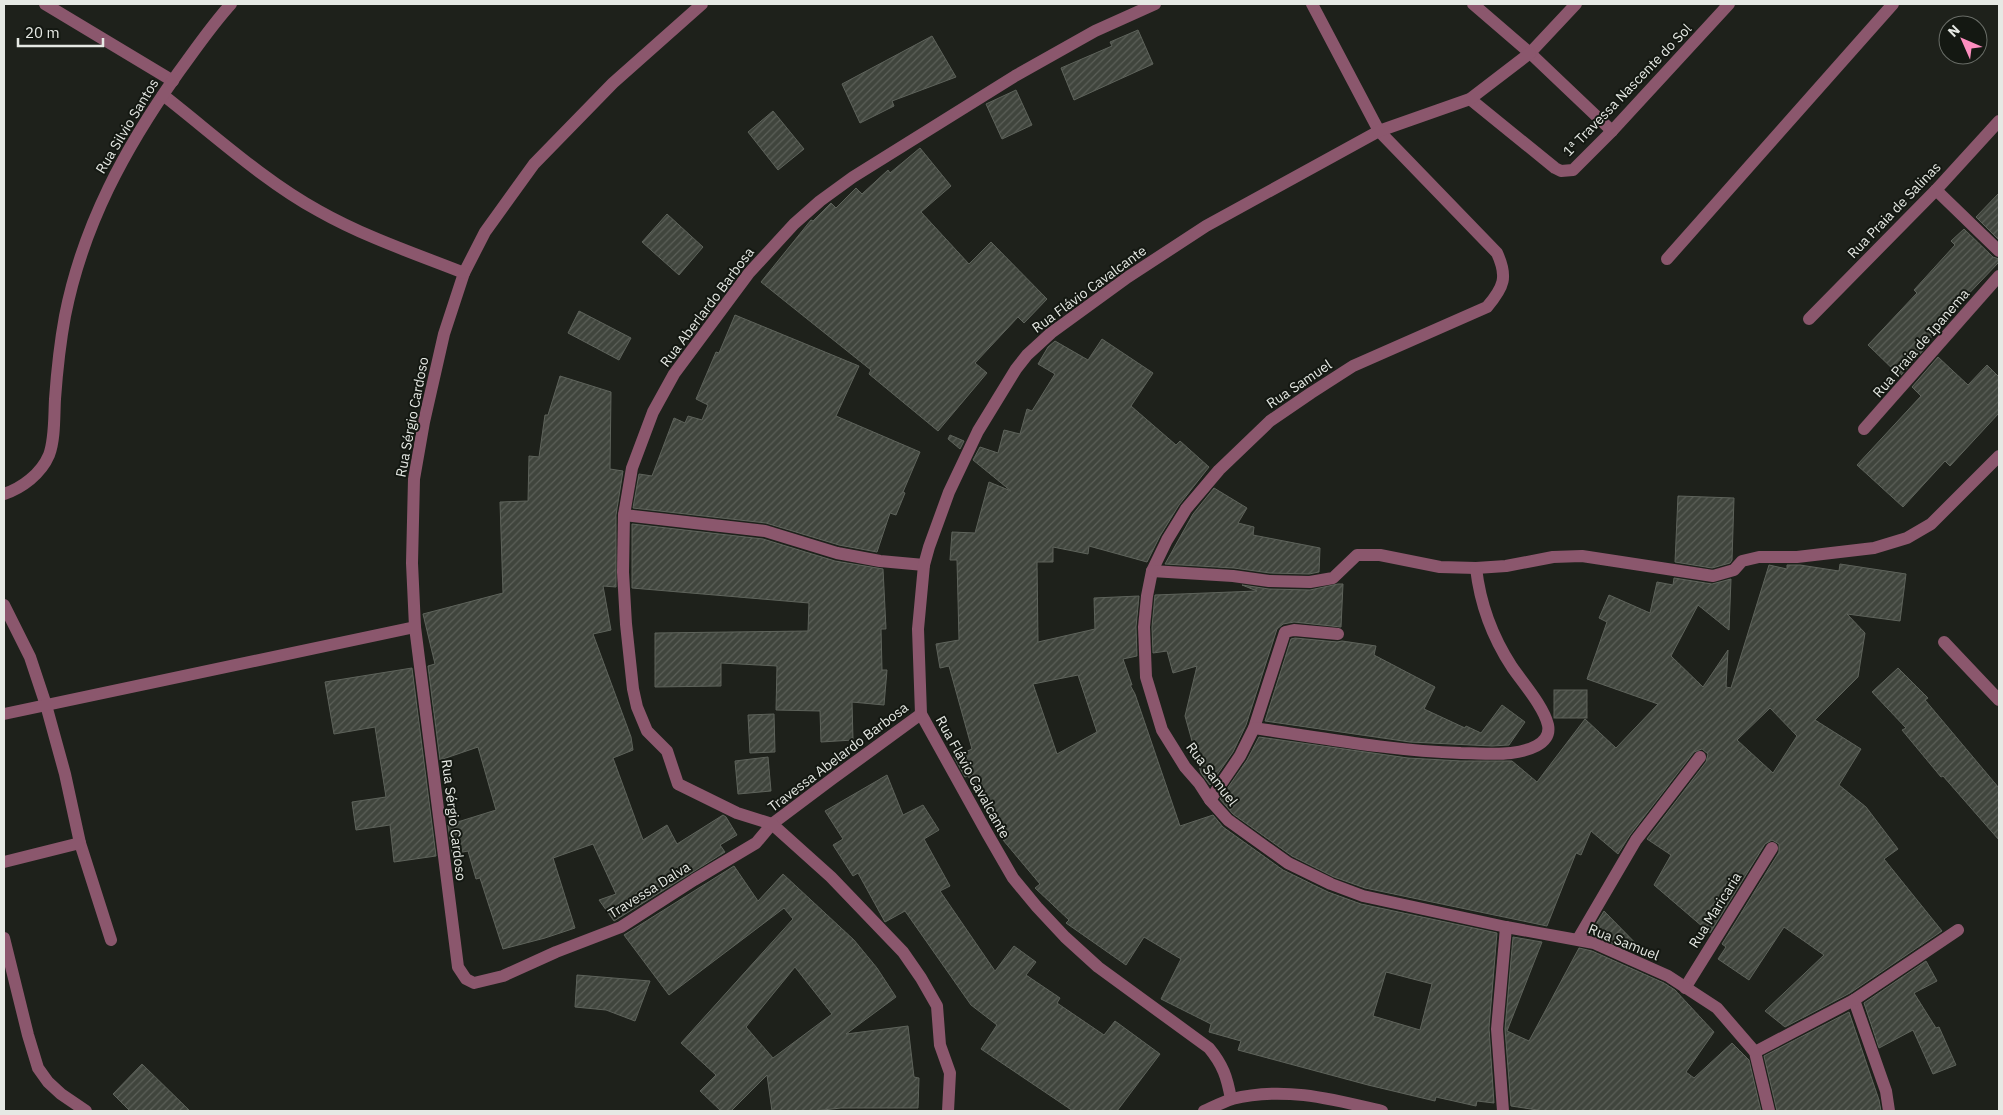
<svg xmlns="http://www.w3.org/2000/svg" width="2003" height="1115" viewBox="0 0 2003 1115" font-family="'IBM Plex Sans',sans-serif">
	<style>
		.building { fill: url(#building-hatch); stroke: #5e635b; fill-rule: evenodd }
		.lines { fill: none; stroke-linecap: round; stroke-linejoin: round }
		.lane { stroke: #8b576d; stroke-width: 12 }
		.street { stroke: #8b576d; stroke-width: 12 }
		.labels { text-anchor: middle; stroke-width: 4; stroke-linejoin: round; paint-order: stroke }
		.street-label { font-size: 14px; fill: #e6e9e4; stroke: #141812 }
	</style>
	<defs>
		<pattern id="building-hatch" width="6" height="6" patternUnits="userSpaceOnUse" patternTransform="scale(1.25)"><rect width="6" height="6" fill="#40453d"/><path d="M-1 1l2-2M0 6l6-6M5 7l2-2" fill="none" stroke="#5c6059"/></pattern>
	</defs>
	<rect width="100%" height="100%" fill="#1e211b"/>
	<g class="building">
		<path d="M 1138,30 L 1153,64 L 1074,100 L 1061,68 L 1112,46 L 1110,42 Z"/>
		<path d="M 932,36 L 956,77 L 892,101 L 894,106 L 860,123 L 842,84 Z"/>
		<path d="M 1016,90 L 1032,125 L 1002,139 L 986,104 Z"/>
		<path d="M 773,111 L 804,149 L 778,170 L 748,132 Z"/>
		<path d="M 920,148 L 951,186 L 921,212 L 969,264 L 991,242 L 1047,299 L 1024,323 L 1018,317 L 975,363 L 987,373 L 938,431 L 869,374 L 871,370 L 761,282 L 811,220 L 813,221 L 831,203 L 836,208 L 856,188 L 862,194 L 888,170 L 890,173 Z"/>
		<path d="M 1999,193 L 1999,240 L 1976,217 Z"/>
		<path d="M 667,214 L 703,247 L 679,275 L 642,242 Z"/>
		<path d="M 1964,229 L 1993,257 L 1999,259 L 1999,262 L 1958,305 L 1959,307 L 1925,344 L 1927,346 L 1900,376 L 1868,345 L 1917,293 L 1914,290 L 1955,245 L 1951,241 Z"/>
		<path d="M 579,311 L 631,338 L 619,360 L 568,333 Z"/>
		<path d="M 735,315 L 859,366 L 836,416 L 920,452 L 903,492 L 905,493 L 896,515 L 890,513 L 877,552 L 839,545 L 766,523 L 633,508 L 639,474 L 652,476 L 674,418 L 685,423 L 688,416 L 702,420 L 708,405 L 696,399 L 716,352 L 719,353 Z"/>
		<path d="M 1102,339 L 1153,373 L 1131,406 L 1176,445 L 1180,441 L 1209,467 L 1179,505 L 1160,536 L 1147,562 L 1089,546 L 1088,554 L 1053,547 L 1053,562 L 1037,562 L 1038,642 L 1095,629 L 1094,598 L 1139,596 L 1136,627 L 1137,656 L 1123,659 L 1132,685 L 1130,685 L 1135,694 L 1180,826 L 1213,815 L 1223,827 L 1283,870 L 1328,892 L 1361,904 L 1497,933 L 1489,1028 L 1494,1103 L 1477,1101 L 1476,1106 L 1436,1097 L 1435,1101 L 1368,1085 L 1238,1050 L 1241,1041 L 1209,1032 L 1211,1024 L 1161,999 L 1181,959 L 1144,937 L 1126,965 L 1066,923 L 1069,920 L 1035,888 L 1040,884 L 1003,840 L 1005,838 L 968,776 L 965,777 L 954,757 L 972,749 L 949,666 L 940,668 L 936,644 L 959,640 L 957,560 L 950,560 L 952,532 L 975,533 L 989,482 L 1011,491 L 973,460 L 980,447 L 998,453 L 1004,430 L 1020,434 L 1027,409 L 1032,411 L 1055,374 L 1038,364 L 1048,347 L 1055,341 L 1088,360 ZM 1078,675 L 1097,732 L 1057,754 L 1033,684 ZM 1386,972 L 1432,984 L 1420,1030 L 1373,1016 Z"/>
		<path d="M 1938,357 L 1968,385 L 1987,365 L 1999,377 L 1999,413 L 1950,466 L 1945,461 L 1903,507 L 1857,465 L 1921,396 L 1912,387 Z"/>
		<path d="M 560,376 L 611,392 L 610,469 L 623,471 L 616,515 L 616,587 L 603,586 L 611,630 L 593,634 L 631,737 L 633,750 L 613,758 L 643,840 L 667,825 L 677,844 L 723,815 L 726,817 L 737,835 L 720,845 L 725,852 L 614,921 L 599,900 L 616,894 L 593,844 L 553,858 L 575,928 L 545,938 L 503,949 L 480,878 L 476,879 L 468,851 L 452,854 L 448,825 L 496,810 L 478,747 L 440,760 L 428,666 L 435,664 L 423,614 L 503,593 L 500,502 L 528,501 L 529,456 L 539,457 L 545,415 L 548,415 Z"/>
		<path d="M 950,435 L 964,441 L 960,449 L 948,439 Z"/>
		<path d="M 1214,488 L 1247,508 L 1238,523 L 1254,527 L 1253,535 L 1320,548 L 1319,572 L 1309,574 L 1270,573 L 1234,568 L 1165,564 L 1193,514 Z"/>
		<path d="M 1678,496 L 1734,498 L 1732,560 L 1730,563 L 1712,568 L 1675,562 Z"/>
		<path d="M 632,524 L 763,539 L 835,561 L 883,569 L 886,629 L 881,629 L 882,670 L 887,670 L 884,705 L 852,702 L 853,740 L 821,742 L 820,711 L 776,710 L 777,666 L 721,663 L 721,686 L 655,687 L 655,633 L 808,631 L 809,603 L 632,588 Z"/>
		<path d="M 1840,564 L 1906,574 L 1900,621 L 1847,614 L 1865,633 L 1858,677 L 1815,720 L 1861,749 L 1839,785 L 1866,807 L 1898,849 L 1884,859 L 1942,931 L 1850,993 L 1785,1027 L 1765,1011 L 1824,955 L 1784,927 L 1749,980 L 1718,959 L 1726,947 L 1722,944 L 1779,852 L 1779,844 L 1772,840 L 1765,844 L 1710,933 L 1654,885 L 1671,855 L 1647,839 L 1706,762 L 1708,754 L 1702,749 L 1694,752 L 1630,835 L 1618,854 L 1591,831 L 1581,855 L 1576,853 L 1547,926 L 1365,888 L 1334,877 L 1292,856 L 1233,814 L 1220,799 L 1247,760 L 1259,737 L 1408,758 L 1461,761 L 1512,761 L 1537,782 L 1585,719 L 1616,748 L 1658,704 L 1587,679 L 1607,622 L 1599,618 L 1609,595 L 1650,613 L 1657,582 L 1673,585 L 1674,578 L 1712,584 L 1731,579 L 1729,630 L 1698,605 L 1671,656 L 1703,687 L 1728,650 L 1726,687 L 1731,688 L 1769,565 L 1787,569 L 1787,565 L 1800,565 L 1839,571 ZM 1770,708 L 1797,736 L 1773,773 L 1737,740 Z"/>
		<path d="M 1338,584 L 1343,584 L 1341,627 L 1294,622 L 1283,624 L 1277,629 L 1246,725 L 1233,752 L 1210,785 L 1201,773 L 1185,716 L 1197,666 L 1173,673 L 1167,651 L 1153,653 L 1152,627 L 1155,595 L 1257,591 L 1242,585 L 1269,589 L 1310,590 Z"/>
		<path d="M 1295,638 L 1337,642 L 1342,641 L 1376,646 L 1374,655 L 1435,687 L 1424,709 L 1465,728 L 1466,726 L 1481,733 L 1502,705 L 1525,722 L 1509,745 L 1492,746 L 1410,742 L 1265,721 L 1291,639 Z"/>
		<path d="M 412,668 L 436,856 L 394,862 L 390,825 L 356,830 L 352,802 L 386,797 L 375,727 L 334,734 L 325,682 Z"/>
		<path d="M 1898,668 L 1928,698 L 1925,700 L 1999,788 L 1999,840 L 1943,776 L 1941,777 L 1902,730 L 1906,728 L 1872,692 Z"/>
		<rect x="1554" y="690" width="33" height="28"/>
		<path d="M 774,714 L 775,752 L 750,753 L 748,715 Z"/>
		<path d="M 768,757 L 771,791 L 738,794 L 735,761 Z"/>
		<path d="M 887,775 L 903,815 L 923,805 L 939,830 L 924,839 L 950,886 L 940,891 L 995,971 L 1014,946 L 1036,962 L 1026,975 L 1060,998 L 1057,1003 L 1104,1035 L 1115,1021 L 1160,1054 L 1117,1111 L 1073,1111 L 981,1049 L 997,1025 L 971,1005 L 905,911 L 885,922 L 858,873 L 853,876 L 833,845 L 843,839 L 825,811 Z"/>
		<path d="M 734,866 L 758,901 L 783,874 L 854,940 L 877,968 L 896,997 L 846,1034 L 908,1026 L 914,1077 L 919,1078 L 918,1108 L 841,1108 L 814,1111 L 772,1111 L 767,1075 L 731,1111 L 721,1111 L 700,1091 L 716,1075 L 681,1043 L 793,919 L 784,908 L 669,995 L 624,935 ZM 795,967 L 832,1014 L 773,1058 L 746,1027 Z"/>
		<path d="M 1604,911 L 1651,959 L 1590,934 Z"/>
		<path d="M 1513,937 L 1542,942 L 1507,1031 L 1529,1041 L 1579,948 L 1592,951 L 1664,983 L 1675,990 L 1714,1032 L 1686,1072 L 1694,1078 L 1732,1043 L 1749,1060 L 1761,1111 L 1544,1111 L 1511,1106 L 1505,1029 Z"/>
		<path d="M 1926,961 L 1937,981 L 1914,993 L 1936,1028 L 1939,1027 L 1956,1065 L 1933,1074 L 1913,1030 L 1879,1048 L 1864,1003 Z"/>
		<path d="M 577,975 L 650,981 L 635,1021 L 606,1010 L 575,1007 Z"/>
		<path d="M 1849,1012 L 1879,1100 L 1881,1111 L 1777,1111 L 1764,1056 Z"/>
		<path d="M 142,1064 L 190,1111 L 130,1111 L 113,1094 Z"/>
	</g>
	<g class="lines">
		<g class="lane">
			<path d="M 45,4 L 173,81"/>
			<path d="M 1473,4 L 1530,53 L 1612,131"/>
			<path d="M 1530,53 L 1576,4"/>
			<path d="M 1470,99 L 1555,168 L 1561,171 L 1573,170 L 1612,131 L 1729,4"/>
			<path d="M 1667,259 L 1893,4"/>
			<path d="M 1864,429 L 1999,276"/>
			<path d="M 624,515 L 765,531 L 837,553 L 880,561 L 924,565"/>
			<path d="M 4,605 L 30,657 L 46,705 L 65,774 L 80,843 L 111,940"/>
			<path d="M 4,714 L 415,627"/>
			<path d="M 1210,800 L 1240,756 L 1254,728 L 1285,632 L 1294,630 L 1338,634"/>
			<path d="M 1578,939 L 1636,840 L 1700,757"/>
			<path d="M 1685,988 L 1772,848"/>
			<path d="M 1854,1000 L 1886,1091 L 1889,1111"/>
			<path d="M 1755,1052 L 1854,1000 L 1958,930"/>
		</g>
		<g class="street">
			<path d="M 702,4 L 613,83 L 534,164 L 485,232 L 464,273 L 444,334 L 424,422 L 414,479 L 412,563 L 415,627 L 458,967 L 466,979 L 474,983 L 503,976 L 556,952 L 621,927 L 694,880 L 756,843 L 772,824 L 832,779 L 921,714"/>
			<path d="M 1312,4 L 1379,131 L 1497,253 C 1508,277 1504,287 1487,307 L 1353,366 L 1311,393 L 1270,421 L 1219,470 L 1186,509 L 1167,540 L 1152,571 L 1147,596 L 1144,627 L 1146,677 L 1162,730 L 1185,767 L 1199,783 L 1210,800 L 1228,820 L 1288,863 L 1331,884 L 1363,896 L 1506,927 L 1594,943 L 1668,976 L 1717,1008 L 1755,1052 L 1769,1111"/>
			<path d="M 163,95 C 213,134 264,181 319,211 C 365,237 416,254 464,273"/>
			<path d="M 1936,190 L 1999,251"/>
			<path d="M 1809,319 L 1936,190 L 1999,121"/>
			<path d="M 4,494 C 22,488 41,474 49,455 C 55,439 54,417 55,399 C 57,371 60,343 65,316 C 83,225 125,148 178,73 C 195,50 211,26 231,4"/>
			<path d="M 1152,571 L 1233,576 L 1269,581 L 1310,582 L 1333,578 L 1357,555 L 1380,555 L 1440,567 L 1476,568 L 1506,566 L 1553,557 L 1582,556 L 1713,576 L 1734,570 L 1742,561 L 1759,557 L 1797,557 L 1874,548 L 1907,538 L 1931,524 L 1999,456"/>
			<path d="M 1944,642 L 1999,700"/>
			<path d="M 1254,728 C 1323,738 1392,751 1461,753 C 1477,753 1494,755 1511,753 C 1526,751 1552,745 1548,725 C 1544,707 1523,683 1512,667 C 1493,638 1480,603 1476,568"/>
			<path d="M 4,862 L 80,843"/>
			<path d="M 4,938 L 28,1035 L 38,1068 L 48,1082 L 61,1094 L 86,1111"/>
			<path d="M 1231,1099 C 1227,1077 1223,1065 1209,1048 L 1098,967 L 1065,937 L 1037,907 L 1013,878 L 987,833 L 921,714 L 918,629 L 924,565 L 929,547 L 949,492 L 978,431 L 1016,369 L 1027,355 L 1051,333 L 1128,277 L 1206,226 L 1379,131 L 1470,99 L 1530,53"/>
			<path d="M 948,1111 L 950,1073 L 940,1045 L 937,1006 L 921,978 L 903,952 L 831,877 L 772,824 L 737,813 L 678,784 L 667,751 L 647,731 L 637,707 L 633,689 L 626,624 L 623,572 L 624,515 L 632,468 L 653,412 L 674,374 L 749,273 L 794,224 L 820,201 L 853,177 L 1015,76 L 1095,31 L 1155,4"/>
			<path d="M 1204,1111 C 1213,1107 1223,1102 1232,1099 C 1284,1086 1332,1099 1382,1111"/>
			<path d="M 1503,1111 L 1497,1029 L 1506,927"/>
		</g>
	</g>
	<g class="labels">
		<g class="street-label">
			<text transform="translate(1627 90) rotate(-46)" y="5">1ª Travessa Nascente do Sol</text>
			<text transform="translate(127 126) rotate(-59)" y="5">Rua Silvio Santos</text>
			<text transform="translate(1894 210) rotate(-46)" y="5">Rua Praia de Salinas</text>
			<text transform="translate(1089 289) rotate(-36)" y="5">Rua Flávio Cavalcante</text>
			<text transform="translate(707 307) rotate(-53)" y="5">Rua Aberlardo Barbosa</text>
			<text transform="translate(1921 343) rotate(-49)" y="5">Rua Praia de Ipanema</text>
			<text transform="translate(1299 384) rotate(-34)" y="5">Rua Samuel</text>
			<text transform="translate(412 417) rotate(-79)" y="5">Rua Sérgio Cardoso</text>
			<text transform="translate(838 757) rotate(-37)" y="5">Travessa Abelardo Barbosa</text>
			<text transform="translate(1212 774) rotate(53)" y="5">Rua Samuel</text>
			<text transform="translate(973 777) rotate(61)" y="5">Rua Flávio Cavalcante</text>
			<text transform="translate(454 820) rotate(83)" y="5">Rua Sérgio Cardoso</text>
			<text transform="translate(649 890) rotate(-32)" y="5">Travessa Dalva</text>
			<text transform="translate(1715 910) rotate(-58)" y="5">Rua Maricaria</text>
			<text transform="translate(1624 942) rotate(22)" y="5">Rua Samuel</text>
		</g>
	</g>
	<rect width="2003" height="1115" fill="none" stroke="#e6e9e4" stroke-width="10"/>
	<g transform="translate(1963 40) rotate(315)"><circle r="24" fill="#141812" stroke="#686c66"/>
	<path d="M0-4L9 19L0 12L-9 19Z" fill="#fd8ebf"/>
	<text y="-8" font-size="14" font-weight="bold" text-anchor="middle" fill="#e6e9e4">N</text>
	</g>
	<path d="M18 38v8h85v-8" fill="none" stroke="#e6e9e4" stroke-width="2.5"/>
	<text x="25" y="38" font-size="15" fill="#e6e9e4" stroke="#141812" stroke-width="4" paint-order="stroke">20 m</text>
</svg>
